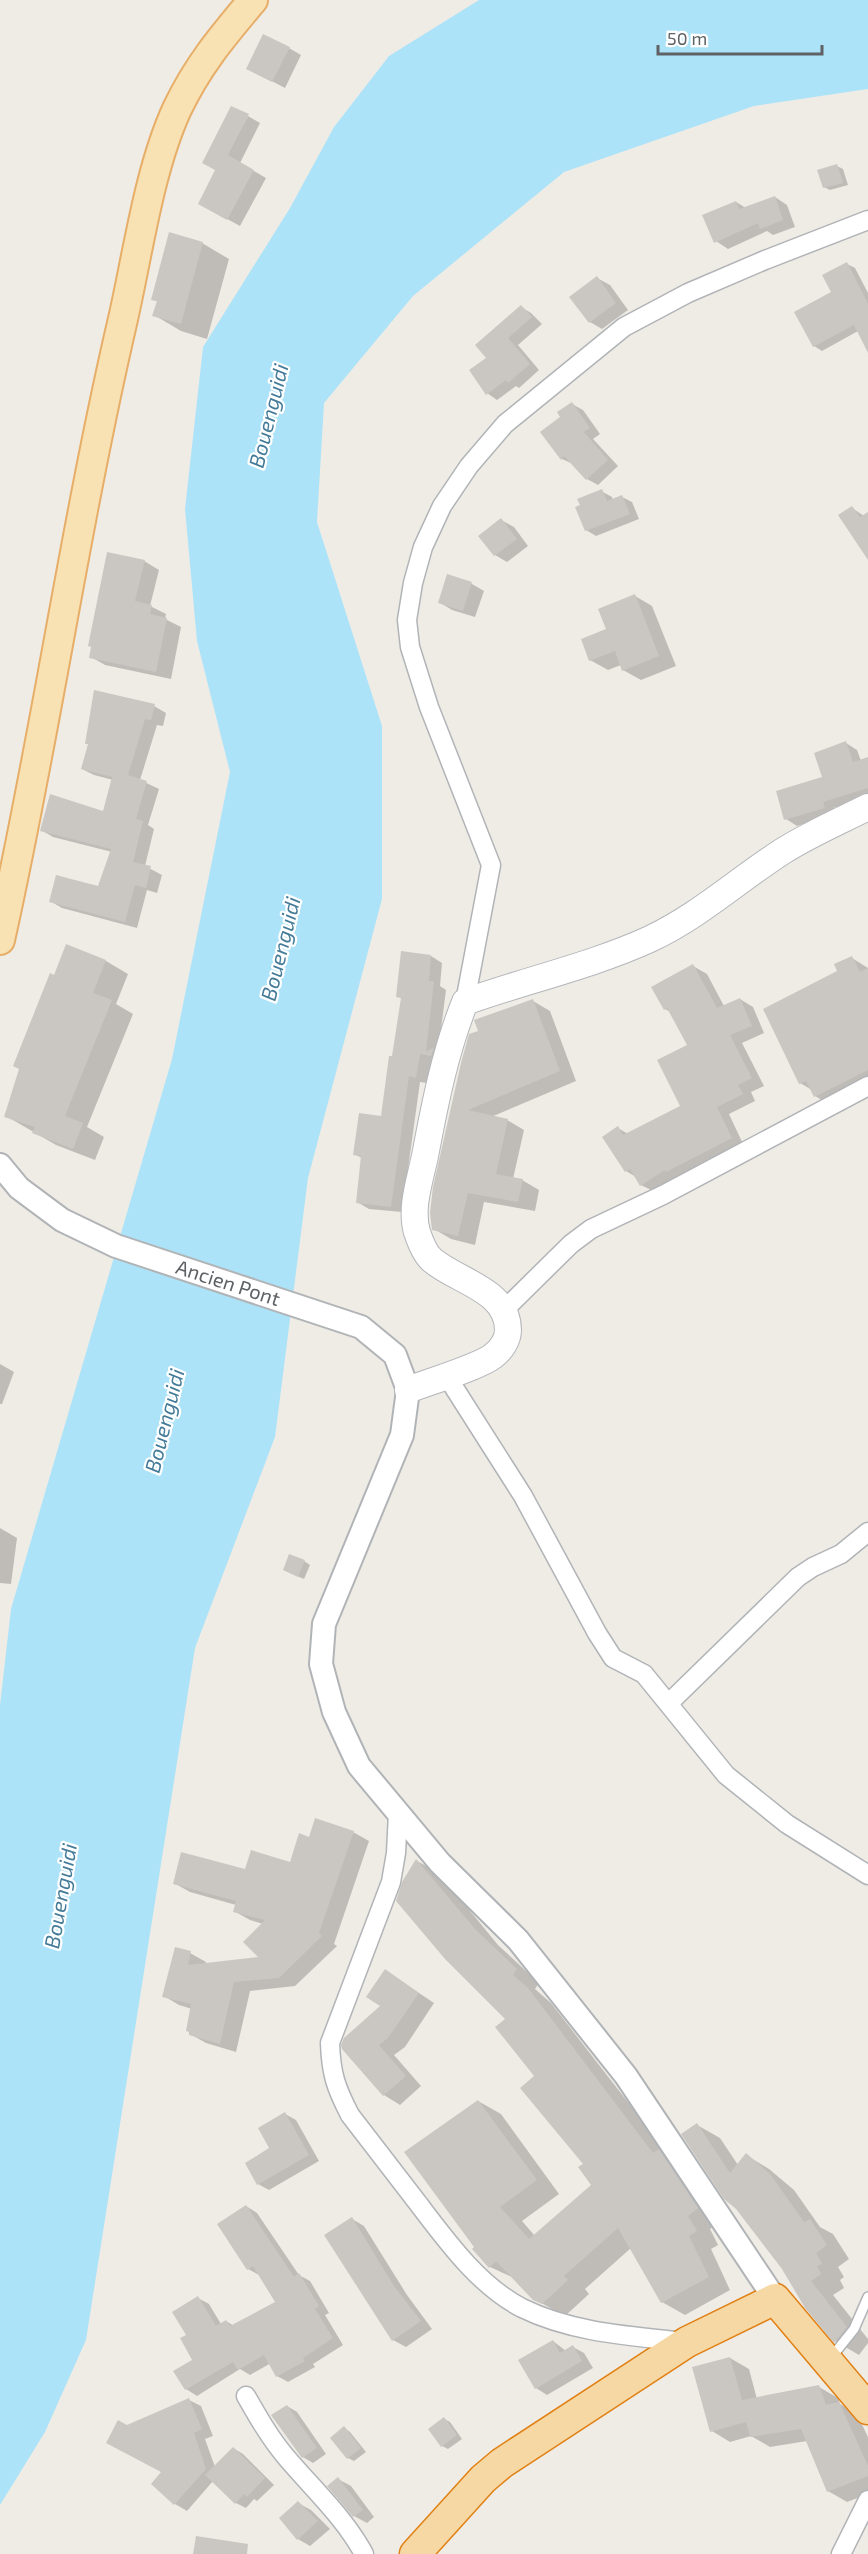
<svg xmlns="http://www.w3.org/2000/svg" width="868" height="2554" viewBox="0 0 868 2554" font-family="'Exo 2',sans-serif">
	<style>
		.water { fill: #ade3f8 }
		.shadow { fill: #0003 }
		.building { fill: #cac7c3 }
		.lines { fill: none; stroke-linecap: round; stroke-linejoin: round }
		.service-casing { stroke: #b1b4b7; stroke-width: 12 }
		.minor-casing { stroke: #b1b4b7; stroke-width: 21 }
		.tertiary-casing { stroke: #b1b4b7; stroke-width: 26 }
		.secondary-casing { stroke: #b3b6ba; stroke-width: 28 }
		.primary-casing { stroke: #e6ae69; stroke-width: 32 }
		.trunk-casing { stroke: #e18014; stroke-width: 33 }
		.service { stroke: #fff; stroke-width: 9 }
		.minor { stroke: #fff; stroke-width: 18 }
		.tertiary { stroke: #fff; stroke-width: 22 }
		.secondary { stroke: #fff; stroke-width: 26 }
		.primary { stroke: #f8e1b2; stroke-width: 28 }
		.trunk { stroke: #f6d8a5; stroke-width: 30 }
		.labels { text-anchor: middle; stroke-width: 4.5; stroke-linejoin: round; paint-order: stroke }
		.street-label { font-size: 20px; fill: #5e6265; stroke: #fff }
		.water-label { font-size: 21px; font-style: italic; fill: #447b98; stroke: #fff }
	</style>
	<rect width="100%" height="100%" fill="#efece6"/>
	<path class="water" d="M 479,0 L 868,0 L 868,89 L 754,106 L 564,172 L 413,296 L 324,403 L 317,522 L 382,726 L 382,899 L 308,1178 L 275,1437 L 195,1648 L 86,2340 L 45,2432 L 0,2505 L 0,1705 L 11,1609 L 172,1059 L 230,772 L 197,641 L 185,509 L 203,347 L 290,208 L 334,127 L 389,56 Z"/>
	<g class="shadow">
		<path d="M 289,48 L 301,55 L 285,88 L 260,75 Z"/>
		<path d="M 248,116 L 260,123 L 240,163 L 266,178 L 240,226 L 200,204 Z"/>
		<path d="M 837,166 L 843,169 L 848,185 L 830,190 L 824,187 Z"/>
		<path d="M 775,197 L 787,205 L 795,227 L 773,235 L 767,231 L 728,249 L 716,241 L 736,202 L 746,208 Z"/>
		<path d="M 202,243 L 229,259 L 207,339 L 181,331 L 154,315 L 158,302 L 152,299 Z"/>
		<path d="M 847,264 L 855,268 L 868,293 L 868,349 L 858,331 L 822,351 L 814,346 L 833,292 Z"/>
		<path d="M 597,278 L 610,285 L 628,310 L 602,329 L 590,322 Z"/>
		<path d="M 521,307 L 531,313 L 542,324 L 518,345 L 539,370 L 519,388 L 516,386 L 497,400 L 487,393 L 489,358 Z"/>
		<path d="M 572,404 L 583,410 L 600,434 L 593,439 L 618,466 L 598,485 L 587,479 L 573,464 L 562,459 L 562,417 Z"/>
		<path d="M 601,491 L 612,497 L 613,500 L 622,497 L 632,502 L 639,519 L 596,536 L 586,530 Z"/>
		<path d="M 852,508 L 864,516 L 868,514 L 868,557 Z"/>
		<path d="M 501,520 L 514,527 L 528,546 L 507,562 L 495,555 Z"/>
		<path d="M 144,561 L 159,570 L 150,606 L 166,614 L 165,619 L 181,627 L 171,679 L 105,665 L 91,657 L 93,647 Z"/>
		<path d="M 448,576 L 472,584 L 484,591 L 475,617 L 452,610 L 439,602 Z"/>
		<path d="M 635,596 L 652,606 L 676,666 L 641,680 L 623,670 L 621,665 L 608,670 L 590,660 L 608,630 Z"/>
		<path d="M 154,706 L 166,713 L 163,726 L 157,725 L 140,780 L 159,789 L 148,825 L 154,829 L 145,866 L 162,875 L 157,893 L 147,890 L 137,928 L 62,908 L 50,901 L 99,888 L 112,852 L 53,837 L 41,830 L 104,813 L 113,780 L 94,775 L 82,769 Z"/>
		<path d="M 846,743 L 857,750 L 861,761 L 868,759 L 868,798 L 833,808 L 835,814 L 797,826 L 786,819 L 824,778 Z"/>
		<path d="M 67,945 L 106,961 L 128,974 L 116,1004 L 133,1014 L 87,1127 L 104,1137 L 95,1160 L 56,1145 L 6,1116 Z"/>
		<path d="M 431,956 L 442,963 L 440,986 L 446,990 L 438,1053 L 443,1061 L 432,1059 L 427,1083 L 420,1082 L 402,1212 L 369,1209 L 357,1202 L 362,1158 L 354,1154 L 382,1118 L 402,999 L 398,996 Z"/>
		<path d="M 852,958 L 868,968 L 868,1085 L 829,1104 L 815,1096 L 812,1090 L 800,1083 L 839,972 Z"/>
		<path d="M 693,966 L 707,974 L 724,1006 L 740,999 L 753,1007 L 764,1033 L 742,1043 L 764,1086 L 751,1092 L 755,1101 L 729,1114 L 744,1146 L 655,1192 L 641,1185 L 636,1177 L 626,1171 L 618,1128 L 628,1134 L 682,1106 L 689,1046 L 672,1013 L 665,1009 Z"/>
		<path d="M 533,1001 L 550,1011 L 576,1081 L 491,1117 L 507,1120 L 524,1130 L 513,1179 L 522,1180 L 539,1190 L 535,1211 L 484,1202 L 475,1245 L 451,1239 L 434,1229 L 453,1101 Z"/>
		<path d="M 0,1364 L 14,1372 L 2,1404 L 0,1404 Z"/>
		<path d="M 0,1528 L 17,1538 L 11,1584 L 0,1583 Z"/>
		<path d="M 304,1561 L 310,1565 L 304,1579 L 290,1573 Z"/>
		<path d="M 353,1832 L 369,1841 L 334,1944 L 337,1946 L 295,1986 L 250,1991 L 236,2052 L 206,2043 L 190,2034 L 192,2009 L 179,2005 L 164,1996 L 190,1953 L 206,1962 L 205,1964 L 261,1958 L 263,1924 L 250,1920 L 234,1911 L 236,1905 L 190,1892 L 174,1883 L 291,1863 L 310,1838 Z"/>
		<path d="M 417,1861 L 439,1873 L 498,1945 L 539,1983 L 535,1989 L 551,2003 L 720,2221 L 710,2229 L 718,2245 L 711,2249 L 730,2290 L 685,2315 L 662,2302 L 631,2248 L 585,2289 L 589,2294 L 565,2316 L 534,2299 L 514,2278 L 490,2267 L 476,2247 L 478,2101 L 501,2114 L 559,2194 L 522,2221 L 535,2236 L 593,2185 L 585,2164 L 536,2076 L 507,2020 Z"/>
		<path d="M 386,1971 L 434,2003 L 405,2047 L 394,2055 L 421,2086 L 400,2105 L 384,2095 L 343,2048 L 382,2006 Z"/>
		<path d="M 285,2114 L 296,2120 L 319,2161 L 269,2190 L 258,2184 Z"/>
		<path d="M 697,2125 L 720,2138 L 738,2165 L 746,2155 L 769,2169 L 794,2190 L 820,2227 L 833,2234 L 849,2259 L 838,2267 L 844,2277 L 840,2280 L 844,2288 L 833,2295 L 868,2339 L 868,2343 L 859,2355 L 835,2341 L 806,2307 Z"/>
		<path d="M 246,2206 L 257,2213 L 299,2275 L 310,2281 L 329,2313 L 325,2315 L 343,2345 L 313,2364 L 315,2367 L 288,2382 L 277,2376 L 271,2363 L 250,2375 L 240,2369 L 197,2396 L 186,2389 L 194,2360 L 188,2335 L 198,2298 L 209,2304 L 221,2324 L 226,2321 L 234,2326 L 277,2303 L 259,2275 L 248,2269 Z"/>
		<path d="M 352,2219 L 364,2226 L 407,2295 L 432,2329 L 406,2347 L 393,2340 Z"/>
		<path d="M 553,2341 L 566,2351 L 573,2347 L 584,2353 L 593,2368 L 547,2395 L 536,2388 L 520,2361 Z"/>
		<path d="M 730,2358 L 749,2369 L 757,2399 L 819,2387 L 838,2398 L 840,2404 L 857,2414 L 868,2437 L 868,2494 L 847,2502 L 828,2491 L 807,2441 L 770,2447 L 751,2436 L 730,2442 L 712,2431 Z"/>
		<path d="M 189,2400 L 201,2406 L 213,2436 L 205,2439 L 215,2467 L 233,2448 L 243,2454 L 274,2485 L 257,2501 L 254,2499 L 246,2508 L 236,2503 L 213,2481 L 187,2511 L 175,2504 L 153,2484 L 163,2472 L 127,2426 Z"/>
		<path d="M 287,2406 L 297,2412 L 326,2454 L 313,2463 L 303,2457 Z"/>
		<path d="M 444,2419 L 450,2422 L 462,2439 L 448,2449 L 442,2446 Z"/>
		<path d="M 344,2428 L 350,2432 L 366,2452 L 354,2461 L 348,2458 L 332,2438 Z"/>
		<path d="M 338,2479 L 351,2486 L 374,2517 L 367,2523 L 354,2516 L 329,2486 Z"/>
		<path d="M 298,2503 L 311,2510 L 330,2529 L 310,2546 L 298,2539 Z"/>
	</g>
	<g class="building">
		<path d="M 263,34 L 290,47 L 272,82 L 246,69 Z"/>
		<path d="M 231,106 L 249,114 L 228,155 L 254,170 L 227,220 L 198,204 L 215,170 L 202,163 Z"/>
		<path d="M 837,164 L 843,183 L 823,188 L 817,170 Z"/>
		<path d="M 775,196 L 783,220 L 760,229 L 758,223 L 714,243 L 702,215 L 736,201 L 739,209 Z"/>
		<path d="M 169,232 L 203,242 L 181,324 L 152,316 L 157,301 L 151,300 Z"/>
		<path d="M 847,262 L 868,304 L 868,353 L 854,325 L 813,347 L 794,312 L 831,292 L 822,275 Z"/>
		<path d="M 597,276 L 616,303 L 589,323 L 569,297 Z"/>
		<path d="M 521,305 L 532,317 L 508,338 L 530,364 L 508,383 L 506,380 L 486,395 L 469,370 L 486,358 L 475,345 Z"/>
		<path d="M 572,402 L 590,428 L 584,432 L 608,460 L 586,480 L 564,456 L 561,460 L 540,432 L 560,417 L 557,412 Z"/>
		<path d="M 602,489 L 607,501 L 622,495 L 630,514 L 585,531 L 575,507 L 580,505 L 577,499 Z"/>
		<path d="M 852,506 L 860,517 L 868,512 L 868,560 L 838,515 Z"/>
		<path d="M 501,518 L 517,539 L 494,556 L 478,536 Z"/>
		<path d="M 107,552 L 145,560 L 135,601 L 152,605 L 150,614 L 167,618 L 156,672 L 89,658 L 91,647 L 88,646 Z"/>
		<path d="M 447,574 L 472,582 L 463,611 L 438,603 Z"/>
		<path d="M 635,594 L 659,656 L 622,671 L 615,651 L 589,661 L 581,639 L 606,629 L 598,609 Z"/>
		<path d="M 94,690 L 155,704 L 151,720 L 145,719 L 128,775 L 147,781 L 136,819 L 143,821 L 133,862 L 151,866 L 146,888 L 135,885 L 125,922 L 49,902 L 56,875 L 98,886 L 111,849 L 40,831 L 50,794 L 103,811 L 112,777 L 81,769 L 88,744 L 85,744 Z"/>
		<path d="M 846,741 L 853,762 L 868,757 L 868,788 L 823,802 L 825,808 L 784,820 L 776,791 L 822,777 L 814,753 Z"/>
		<path d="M 66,944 L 106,960 L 93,993 L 112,1000 L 65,1116 L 83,1123 L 73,1149 L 32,1133 L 35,1127 L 4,1117 L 19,1069 L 13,1066 L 50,973 L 54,975 Z"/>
		<path d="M 401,951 L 431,955 L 429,981 L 434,981 L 426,1051 L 434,1048 L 431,1056 L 420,1054 L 416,1078 L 409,1076 L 391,1207 L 356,1203 L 361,1156 L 353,1155 L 359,1113 L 381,1116 L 389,1056 L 392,1056 L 401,998 L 396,997 Z"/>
		<path d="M 852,956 L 860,972 L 868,968 L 868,1070 L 814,1097 L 806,1081 L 799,1084 L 763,1009 L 837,971 L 834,964 Z"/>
		<path d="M 693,964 L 717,1008 L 740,998 L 752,1026 L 730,1035 L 752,1078 L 738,1085 L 743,1094 L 717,1107 L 732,1138 L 666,1172 L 665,1170 L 640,1186 L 630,1169 L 625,1172 L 602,1137 L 618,1126 L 623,1135 L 680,1106 L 657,1060 L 687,1045 L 667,1008 L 664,1010 L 651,987 Z"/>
		<path d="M 533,999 L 560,1071 L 468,1110 L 508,1119 L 496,1174 L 523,1179 L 518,1202 L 468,1193 L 458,1236 L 432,1230 L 430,1213 L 433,1187 L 461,1063 L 469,1034 L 478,1031 L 474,1020 Z"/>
		<path d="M 289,1554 L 305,1560 L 298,1577 L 283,1570 Z"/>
		<path d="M 315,1818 L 354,1831 L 319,1933 L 322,1936 L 279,1978 L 234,1982 L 220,2044 L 189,2035 L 189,2032 L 186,2031 L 191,2004 L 162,1997 L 175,1947 L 191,1951 L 188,1965 L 258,1957 L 243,1942 L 265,1920 L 233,1912 L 236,1901 L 173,1884 L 181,1852 L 245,1869 L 251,1850 L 290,1862 L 299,1833 L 309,1837 Z"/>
		<path d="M 416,1859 L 476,1930 L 517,1969 L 513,1975 L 528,1988 L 653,2153 L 659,2149 L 698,2208 L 688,2216 L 697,2231 L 689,2236 L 709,2277 L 661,2303 L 618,2228 L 564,2276 L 568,2280 L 542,2304 L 533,2300 L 496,2261 L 489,2268 L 472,2249 L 474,2247 L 404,2152 L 478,2100 L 537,2180 L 500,2207 L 529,2239 L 591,2185 L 578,2167 L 583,2164 L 520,2088 L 534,2076 L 495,2027 L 505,2019 L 445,1959 L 396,1901 L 402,1882 Z"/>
		<path d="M 385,1969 L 419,1993 L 388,2038 L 379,2045 L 406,2076 L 383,2096 L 342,2049 L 341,2045 L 344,2038 L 380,2006 L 366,1997 Z"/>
		<path d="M 285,2112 L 309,2155 L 257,2185 L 245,2163 L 269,2148 L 258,2128 Z"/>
		<path d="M 697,2123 L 730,2173 L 746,2153 L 770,2174 L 804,2222 L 810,2219 L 827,2245 L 816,2253 L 822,2264 L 817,2266 L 821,2274 L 811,2281 L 847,2327 L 834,2343 L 805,2308 L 782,2269 L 736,2209 L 724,2199 L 681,2134 Z"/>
		<path d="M 246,2205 L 294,2277 L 299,2273 L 319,2306 L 315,2309 L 333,2338 L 303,2358 L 305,2361 L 276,2377 L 264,2355 L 238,2370 L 233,2362 L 185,2390 L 173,2371 L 192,2360 L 180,2338 L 186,2335 L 172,2312 L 198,2296 L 216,2326 L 226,2320 L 230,2326 L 275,2302 L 253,2266 L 247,2270 L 217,2224 Z"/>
		<path d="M 352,2217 L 394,2286 L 421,2321 L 392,2341 L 324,2235 Z"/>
		<path d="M 553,2340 L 560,2353 L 573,2345 L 582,2361 L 535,2389 L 518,2360 Z"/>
		<path d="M 730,2357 L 742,2400 L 819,2385 L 826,2405 L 839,2402 L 868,2466 L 868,2476 L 827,2492 L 801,2429 L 750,2437 L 746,2422 L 710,2432 L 692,2367 Z"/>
		<path d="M 189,2398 L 202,2429 L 194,2433 L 206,2469 L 174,2505 L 151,2484 L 161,2472 L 106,2443 L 118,2420 L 127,2425 Z"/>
		<path d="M 287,2405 L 317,2448 L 302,2458 L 271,2415 Z"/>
		<path d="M 444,2417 L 457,2435 L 441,2447 L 428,2429 Z"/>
		<path d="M 344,2426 L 361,2448 L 347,2459 L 330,2438 Z"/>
		<path d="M 233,2447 L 265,2478 L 247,2497 L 244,2494 L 235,2504 L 205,2475 Z"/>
		<path d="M 338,2477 L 363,2510 L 353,2517 L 327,2486 Z"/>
		<path d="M 298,2501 L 318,2521 L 297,2540 L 279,2518 Z"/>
		<path d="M 196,2536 L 248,2544 L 247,2554 L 193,2554 Z"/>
	</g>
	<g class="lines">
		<g class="service-casing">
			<path id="service" d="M 830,2359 L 854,2329 L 868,2297"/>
		</g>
		<g class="minor-casing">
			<g id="minor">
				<path d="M 465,1002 L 491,865 L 429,707 L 410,647 L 407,620 L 413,583 L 423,547 L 442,506 L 469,466 L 505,424 L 624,327 L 688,293 L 765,260 L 868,220"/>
				<path d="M 505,1309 L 571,1244 L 591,1229 L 663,1195 L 868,1086"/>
				<path d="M 446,1375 L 523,1496 L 597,1633 L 613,1658 L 644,1674 L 726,1775 L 787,1824 L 868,1875"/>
				<path d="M 669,1703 L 798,1577 L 813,1567 L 841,1554 L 868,1532"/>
				<path d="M 398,1813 L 396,1853 L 391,1882 L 330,2043 C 331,2074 336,2088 350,2115 C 372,2144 395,2173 417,2202 C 446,2240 478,2285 522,2308 C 573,2333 631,2336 687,2342"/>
				<path d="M 246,2396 C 258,2417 270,2438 286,2457 C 313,2489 344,2517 364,2554"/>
				<path d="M 841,2554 L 868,2500"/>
			</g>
		</g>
		<g class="tertiary-casing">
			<path id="tertiary" d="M 0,1165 L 19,1188 L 62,1220 L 116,1246 L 361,1327 L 395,1355 L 408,1390 L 402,1435 L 324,1624 L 321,1664 L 334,1712 L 359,1766 L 440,1863 L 518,1940 L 626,2076 L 775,2299"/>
		</g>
		<g class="secondary-casing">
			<path id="secondary" d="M 408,1390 C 428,1382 479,1367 493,1356 C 501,1350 508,1340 508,1330 C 508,1290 458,1282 432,1260 C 425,1254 420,1241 417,1232 C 410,1208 420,1180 425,1156 C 435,1103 445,1052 465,1002 C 526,980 591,966 650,939 C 699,916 738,880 783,851 C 810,834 840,821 868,807"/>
		</g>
		<g class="primary-casing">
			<path id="primary" d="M 0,940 C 46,734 75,525 123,319 C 138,253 149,170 177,109 C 198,65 222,37 253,0"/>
		</g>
		<g class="trunk-casing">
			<path id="trunk" d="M 415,2554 L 483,2479 L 502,2463 L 687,2342 L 775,2299 L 868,2409"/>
		</g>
		<use href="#service" class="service"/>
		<use href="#minor" class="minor"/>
		<use href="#tertiary" class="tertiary"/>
		<use href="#secondary" class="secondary"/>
		<use href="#primary" class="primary"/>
		<use href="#trunk" class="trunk"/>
	</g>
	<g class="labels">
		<g class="street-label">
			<text transform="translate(228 1283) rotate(18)" y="7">Ancien Pont</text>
		</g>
		<g class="water-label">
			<text transform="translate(269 416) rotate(-76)" y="7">Bouenguidi</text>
			<text transform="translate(281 949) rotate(-76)" y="7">Bouenguidi</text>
			<text transform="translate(165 1421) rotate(-76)" y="7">Bouenguidi</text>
			<text transform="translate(61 1896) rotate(-80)" y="7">Bouenguidi</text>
		</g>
	</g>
	<path d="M658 45v9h164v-9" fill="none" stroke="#5e6265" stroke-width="3"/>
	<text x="667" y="45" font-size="18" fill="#5e6265" stroke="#ffffff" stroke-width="4.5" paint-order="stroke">50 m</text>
</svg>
